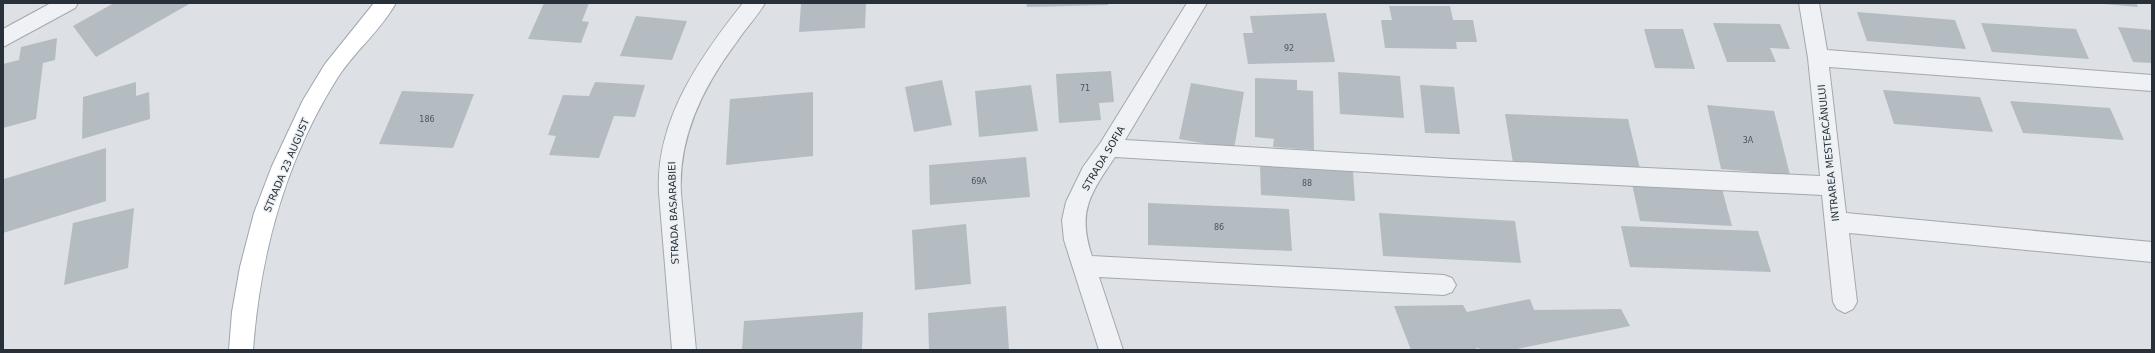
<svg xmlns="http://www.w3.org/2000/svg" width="2155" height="353" viewBox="0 0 2155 353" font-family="'DejaVu Sans',sans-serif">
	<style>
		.building { fill: #b4bbc1 }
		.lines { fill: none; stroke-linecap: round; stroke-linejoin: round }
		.minor-casing { stroke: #a3a8ae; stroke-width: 2 }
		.major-casing { stroke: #9da6b0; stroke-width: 2 }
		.minor { fill: #eff1f4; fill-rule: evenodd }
		.major { fill: #fff; fill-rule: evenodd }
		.labels { text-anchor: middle; stroke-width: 3; stroke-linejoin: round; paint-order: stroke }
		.number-label { font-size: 8px; fill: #4b535c }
		.street-label { font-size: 10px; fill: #28303a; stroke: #ecf0f3 }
	</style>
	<rect width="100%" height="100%" fill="#dde1e5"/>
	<g class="building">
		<path d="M 114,3 L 191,3 L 96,57 L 73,26 Z"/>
		<path d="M 544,3 L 589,3 L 582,21 L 589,22 L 581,43 L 528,39 Z"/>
		<path d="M 812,3 L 866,3 L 865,28 L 799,32 L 801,4 Z"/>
		<path d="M 1026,3 L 1108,3 L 1108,5 L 1027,7 Z"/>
		<path d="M 2104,3 L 2136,3 L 2138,7 L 2104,4 Z"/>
		<path d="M 1389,6 L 1450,6 L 1453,20 L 1473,20 L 1477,42 L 1456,42 L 1457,49 L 1385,48 L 1381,20 L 1392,20 Z"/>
		<path d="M 1857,12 L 1955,20 L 1966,49 L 1867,41 Z"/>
		<path d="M 1326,13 L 1335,62 L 1248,64 L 1243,33 L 1253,33 L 1250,16 Z"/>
		<path d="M 636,16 L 687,21 L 672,60 L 620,56 Z"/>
		<path d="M 1713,23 L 1780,24 L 1790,49 L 1770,48 L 1776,62 L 1727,62 Z"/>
		<path d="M 1981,23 L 2076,29 L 2089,59 L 1992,52 Z"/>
		<path d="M 2118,27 L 2152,30 L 2152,63 L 2133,62 Z"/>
		<path d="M 1644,29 L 1683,29 L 1695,69 L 1655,68 Z"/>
		<path d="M 57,38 L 55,60 L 43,63 L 36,119 L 3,128 L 3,64 L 19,60 L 21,47 Z"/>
		<path d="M 1111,71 L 1114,102 L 1099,103 L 1101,120 L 1059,123 L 1056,74 Z"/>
		<path d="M 1338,72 L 1400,76 L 1404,118 L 1340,114 Z"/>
		<path d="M 1255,78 L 1297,80 L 1297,90 L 1313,91 L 1314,150 L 1273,147 L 1274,139 L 1255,137 Z"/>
		<path d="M 942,80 L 952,125 L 914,132 L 905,87 Z"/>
		<path d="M 136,82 L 136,96 L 149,92 L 150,119 L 82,139 L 83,97 Z"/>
		<path d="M 595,82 L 645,85 L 635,117 L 614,116 L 599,158 L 549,155 L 556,136 L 548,135 L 563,95 L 589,96 Z"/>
		<path d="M 1191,83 L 1244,92 L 1234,149 L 1179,139 Z"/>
		<path d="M 1031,85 L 1038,131 L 979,137 L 975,91 Z"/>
		<path d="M 1420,85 L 1454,87 L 1460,134 L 1425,133 Z"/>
		<path d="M 1883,90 L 1980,97 L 1993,132 L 1894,124 Z"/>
		<path d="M 402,91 L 474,94 L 453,148 L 379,144 Z"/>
		<path d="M 813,92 L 813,156 L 726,165 L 730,99 Z"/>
		<path d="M 2010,101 L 2110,108 L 2124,140 L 2023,133 Z"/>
		<path d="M 1707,105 L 1774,111 L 1790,175 L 1721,169 Z"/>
		<path d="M 1505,114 L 1628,119 L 1640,169 L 1513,163 Z"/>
		<path d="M 106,148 L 106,201 L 3,233 L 4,179 Z"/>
		<path d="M 1026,157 L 1030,197 L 930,205 L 929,165 Z"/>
		<path d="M 1260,166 L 1353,171 L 1355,201 L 1261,195 Z"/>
		<path d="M 1632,184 L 1722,189 L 1732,226 L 1640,221 Z"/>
		<path d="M 1148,203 L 1289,209 L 1292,251 L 1148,245 Z"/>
		<path d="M 134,208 L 128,268 L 64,285 L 73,223 Z"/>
		<path d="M 1379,213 L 1515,221 L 1521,263 L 1383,256 Z"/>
		<path d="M 966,224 L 971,284 L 915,290 L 912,230 Z"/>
		<path d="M 1621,226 L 1758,231 L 1771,272 L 1630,267 Z"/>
		<path d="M 1530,299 L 1534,310 L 1621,309 L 1630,326 L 1512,350 L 1480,350 L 1479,348 L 1469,350 L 1411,350 L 1394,306 L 1463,305 L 1467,312 Z"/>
		<path d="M 1006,306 L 1009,350 L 929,350 L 928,313 Z"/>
		<path d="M 863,312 L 862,350 L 742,350 L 744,321 Z"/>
	</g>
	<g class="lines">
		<g class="minor-casing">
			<g id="minor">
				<path d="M 51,3 L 78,3 L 75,8 L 3,47 L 3,29 Z"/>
				<path d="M 743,3 L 765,3 C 757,17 745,29 736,43 C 703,87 678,137 681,193 L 696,350 L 672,350 L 659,193 C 655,121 700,57 743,3 Z"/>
				<path d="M 1187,3 L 1207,3 L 1125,140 L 1451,159 L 1820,176 L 1808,58 L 1799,3 L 1819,3 L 1827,50 L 2152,75 L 2152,91 L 1829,67 L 1846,213 L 2152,242 L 2152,262 L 1849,233 L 1857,302 L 1853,309 L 1845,313 L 1837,309 L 1833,302 L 1822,195 L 1451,177 L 1115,157 C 1090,194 1077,212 1092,256 L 1444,275 L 1452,278 L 1456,285 L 1452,292 L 1444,295 L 1099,277 L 1123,350 L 1099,350 L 1064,240 L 1062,220 L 1066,202 L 1083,167 L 1101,142 Z"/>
			</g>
		</g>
		<g class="major-casing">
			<path id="major" d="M 374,3 L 396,3 C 381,30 355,51 338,77 C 286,159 260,254 253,350 L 229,350 L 232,312 L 240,267 L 254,213 L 272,166 L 303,100 L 325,64 Z"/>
		</g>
		<use href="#minor" class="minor"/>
		<use href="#major" class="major"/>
	</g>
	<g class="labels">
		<g class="number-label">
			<text x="1289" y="51">92</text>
			<text x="1085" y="91">71</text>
			<text x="427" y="122">186</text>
			<text x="1748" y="143">3A</text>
			<text x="979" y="184">69A</text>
			<text x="1307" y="186">88</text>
			<text x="1219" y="230">86</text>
		</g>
		<g class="street-label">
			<text transform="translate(1828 153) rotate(-96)" y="4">INTRAREA MESTEACĂNULUI</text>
			<text transform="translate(1103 158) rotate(-59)" y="4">STRADA SOFIA</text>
			<text transform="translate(286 165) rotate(-67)" y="4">STRADA 23 AUGUST</text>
			<text transform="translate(673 213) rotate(-92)" y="4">STRADA BASARABIEI</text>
		</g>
	</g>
	<rect width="2155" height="353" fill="none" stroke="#28303a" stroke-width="8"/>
</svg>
